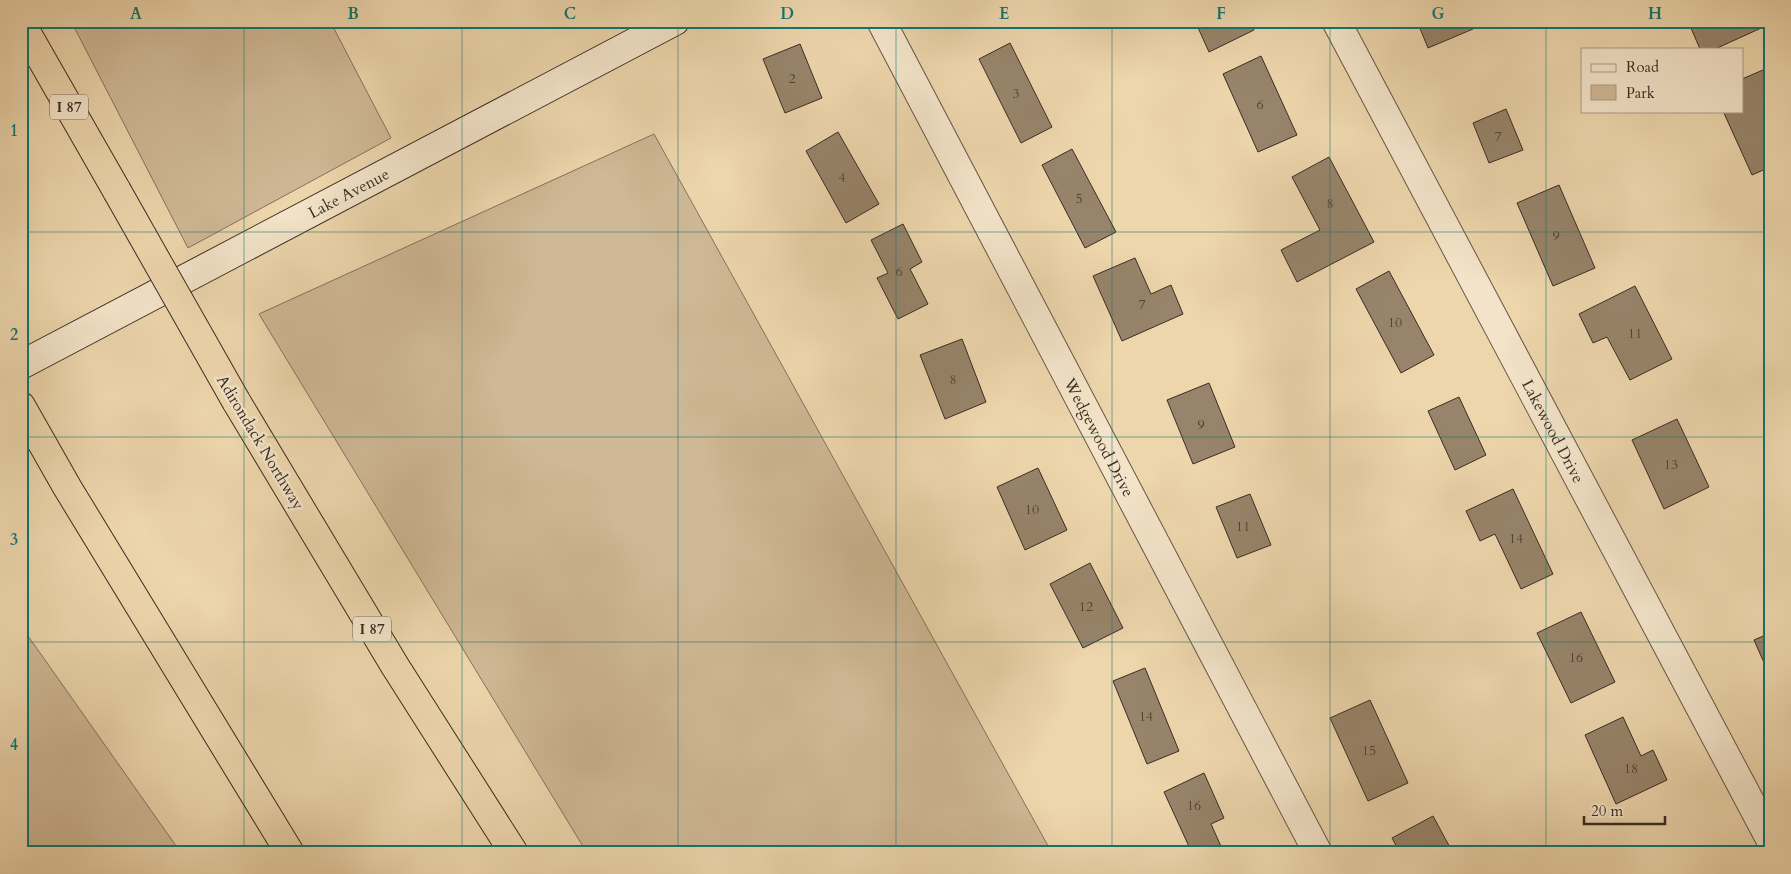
<svg xmlns="http://www.w3.org/2000/svg" width="1791" height="874" viewBox="0 0 1791 874" font-family="Cardo,serif">
	<style>
		.green { fill: #cfb895; stroke: #84725c }
		.building { fill: #97846a; stroke: #3a2c23 }
		.lines { fill: none; stroke-linecap: round; stroke-linejoin: round }
		.minor-casing { stroke: #675645; stroke-width: 30 }
		.secondary-casing { stroke: #3a2c23; stroke-width: 30 }
		.motorway-casing { stroke: #3a2c23; stroke-width: 30 }
		.minor { stroke: #f3e4c9; stroke-width: 28 }
		.secondary { stroke: #f3e4c9; stroke-width: 28 }
		.motorway { stroke: #edd5ac; stroke-width: 28 }
		.motorway-bridge-casing { stroke: #3a2c23; stroke-width: 30; stroke-linecap: butt }
		.motorway-bridge { stroke: #edd5ac; stroke-width: 28 }
		.grid { fill: none; stroke: #0f766e; stroke-width: 1; stroke-opacity: 0.55 }
		.labels { text-anchor: middle; stroke-width: 5; stroke-linejoin: round; paint-order: stroke }
		.number-label { font-size: 14px; fill: #514235 }
		.shield { fill: #f3e4c9; stroke: #726355; stroke-width: 1 }
		.shield-label { font-size: 15px; font-weight: bold; fill: #3a2c23 }
		.street-label { font-size: 16px; fill: #3a2c23; stroke: #f3e4c9 }
		.neatline { fill: none; stroke: #0f766e; stroke-width: 2 }
		.grid-label { font-size: 16px; text-anchor: middle; font-weight: bold; fill: #0f766e }
	</style>
	<rect width="100%" height="100%" fill="#edd5ac"/>
	<filter id="stains"><feTurbulence type="fractalNoise" baseFrequency=".004" numOctaves="4"/><feColorMatrix values="0 0 0 0 .2 0 0 0 0 .09 0 0 0 0 .02 0 0 0 .5 -.17"/></filter>
	<radialGradient id="worn" r=".72"><stop offset=".6" stop-color="#630" stop-opacity="0"/><stop offset="1" stop-color="#630" stop-opacity=".3"/></radialGradient>
	<g class="green">
		<path d="M 71,21 L 330,21 L 391,138 L 188,248 Z"/>
		<path d="M 654,134 L 1052,853 L 587,853 L 259,314 Z"/>
		<path d="M 21,626 L 181,853 L 21,853 Z"/>
	</g>
	<g class="building">
		<path d="M 393,21 L 409,21 L 397,28 Z"/>
		<path d="M 1195,21 L 1250,21 L 1254,30 L 1209,52 Z"/>
		<path d="M 1417,21 L 1470,21 L 1473,29 L 1428,48 Z"/>
		<path d="M 1688,21 L 1770,21 L 1770,24 L 1715,49 L 1700,49 Z"/>
		<path d="M 1010,43 L 1052,127 L 1021,143 L 979,59 Z"/>
		<path d="M 800,44 L 822,98 L 785,113 L 763,59 Z"/>
		<path d="M 1261,56 L 1297,135 L 1258,152 L 1223,74 Z"/>
		<path d="M 1770,67 L 1770,167 L 1752,175 L 1723,111 L 1742,111 L 1742,79 Z"/>
		<path d="M 1506,109 L 1523,150 L 1489,163 L 1473,123 Z"/>
		<path d="M 838,132 L 879,204 L 846,223 L 806,151 Z"/>
		<path d="M 1072,149 L 1116,232 L 1085,248 L 1042,165 Z"/>
		<path d="M 1329,157 L 1374,242 L 1297,282 L 1281,250 L 1320,230 L 1292,177 Z"/>
		<path d="M 1559,185 L 1595,268 L 1553,286 L 1517,203 Z"/>
		<path d="M 903,224 L 922,262 L 910,269 L 928,304 L 898,319 L 877,278 L 888,273 L 871,240 Z"/>
		<path d="M 1135,258 L 1151,294 L 1171,285 L 1183,314 L 1122,341 L 1093,276 Z"/>
		<path d="M 1389,271 L 1434,355 L 1401,373 L 1356,289 Z"/>
		<path d="M 1635,286 L 1672,359 L 1630,380 L 1607,337 L 1593,343 L 1579,314 Z"/>
		<path d="M 962,339 L 986,402 L 945,419 L 920,355 Z"/>
		<path d="M 1209,383 L 1235,447 L 1193,464 L 1167,400 Z"/>
		<path d="M 1459,397 L 1486,455 L 1455,470 L 1428,411 Z"/>
		<path d="M 1677,419 L 1709,487 L 1664,509 L 1632,440 Z"/>
		<path d="M 1038,468 L 1067,530 L 1025,550 L 997,487 Z"/>
		<path d="M 1513,489 L 1553,574 L 1521,589 L 1495,534 L 1480,541 L 1466,511 Z"/>
		<path d="M 1250,494 L 1271,545 L 1237,558 L 1216,507 Z"/>
		<path d="M 1090,563 L 1123,628 L 1083,648 L 1050,584 Z"/>
		<path d="M 1581,612 L 1615,682 L 1571,703 L 1537,633 Z"/>
		<path d="M 1770,633 L 1770,674 L 1769,674 L 1754,640 Z"/>
		<path d="M 1145,668 L 1179,751 L 1147,764 L 1113,681 Z"/>
		<path d="M 1370,700 L 1408,783 L 1368,801 L 1330,718 Z"/>
		<path d="M 1623,717 L 1641,756 L 1653,750 L 1667,780 L 1616,804 L 1585,735 Z"/>
		<path d="M 1204,773 L 1224,818 L 1211,824 L 1224,853 L 1192,853 L 1164,792 Z"/>
		<path d="M 1433,816 L 1453,853 L 1400,853 L 1392,838 Z"/>
	</g>
	<g class="lines">
		<g class="minor-casing">
			<g id="minor">
				<path id="s1" d="M 881,21 L 1318,853"/>
				<path id="s2" d="M 1336,21 L 1770,839"/>
			</g>
		</g>
		<g class="secondary-casing">
			<g id="secondary">
				<path id="s3" d="M 21,365 L 675,21"/>
			</g>
		</g>
		<g class="motorway-casing">
			<g id="motorway">
				<path d="M 21,23 L 117,191"/>
				<path d="M 236,401 L 395,666 L 514,853"/>
				<path d="M 21,406 L 67,487 L 290,853"/>
			</g>
		</g>
		<use href="#minor" class="minor"/>
		<use href="#secondary" class="secondary"/>
		<use href="#motorway" class="motorway"/>
		<g class="motorway-bridge-casing">
			<path id="motorway-bridge" d="M 117,191 L 236,401"/>
		</g>
		<use href="#motorway-bridge" class="motorway-bridge"/>
	</g>
	<path class="grid" d="M 244,21 L 244,853M 462,21 L 462,853M 678,21 L 678,853M 896,21 L 896,853M 1112,21 L 1112,853M 1330,21 L 1330,853M 1546,21 L 1546,853M 21,232 L 1770,232M 21,437 L 1770,437M 21,642 L 1770,642"/>
	<g class="labels">
		<g class="number-label">
			<text x="792" y="83">2</text>
			<text x="1016" y="98">3</text>
			<text x="1260" y="109">6</text>
			<text x="1498" y="141">7</text>
			<text x="842" y="182">4</text>
			<text x="1079" y="203">5</text>
			<text x="1330" y="208">8</text>
			<text x="1556" y="240">9</text>
			<text x="899" y="276">6</text>
			<text x="1142" y="309">7</text>
			<text x="1395" y="327">10</text>
			<text x="1635" y="338">11</text>
			<text x="953" y="384">8</text>
			<text x="1201" y="429">9</text>
			<text x="1671" y="469">13</text>
			<text x="1032" y="514">10</text>
			<text x="1243" y="531">11</text>
			<text x="1516" y="543">14</text>
			<text x="1086" y="611">12</text>
			<text x="1576" y="662">16</text>
			<text x="1146" y="721">14</text>
			<text x="1369" y="755">15</text>
			<text x="1631" y="773">18</text>
			<text x="1194" y="810">16</text>
		</g>
		<g class="shield">
			<rect x="50" y="94.5" width="38" height="25" rx="4"/>
			<rect x="353" y="616.5" width="38" height="25" rx="4"/>
		</g>
		<g class="shield-label">
			<text x="69" y="112">I 87</text>
			<text x="372" y="634">I 87</text>
		</g>
		<g class="street-label">
			<text dy="6" stroke="none"><textPath href="#s3" startOffset="370">Lake Avenue</textPath></text>
			<text dy="6" stroke="none"><textPath href="#s2" startOffset="464">Lakewood Drive</textPath></text>
			<text dy="6" stroke="none"><textPath href="#s1" startOffset="470">Wedgewood Drive</textPath></text>
			<text transform="translate(261 442) rotate(59)" y="6">Adirondack Northway</text>
		</g>
	</g>
	<rect width="1791" height="874" fill="none" stroke="#edd5ac" stroke-width="55"/>
	<rect x="1581" y="48" width="162" height="65" fill="#f3e4c9" stroke="#a99a87"/>
	<rect x="1591" y="64" width="25" height="8" fill="#f3e4c9" stroke="#a99a87"/>
	<text x="1626" y="72" font-size="15" fill="#3a2c23">Road</text>
	<rect x="1591" y="85" width="25" height="15" fill="#cfb895" stroke="#a99a87"/>
	<text x="1626" y="98" font-size="15" fill="#3a2c23">Park</text>
	<path d="M1584 816v8h81v-8" fill="none" stroke="#3a2c23" stroke-width="2.5"/>
	<text x="1591" y="816" font-size="15" fill="#3a2c23" stroke="#f3e4c9" stroke-width="4" paint-order="stroke">20 m</text>
	<rect x="28" y="28" width="1736" height="818" class="neatline"/>
	<g class="grid-label">
		<text x="136" y="19">A</text>
		<text x="353" y="19">B</text>
		<text x="570" y="19">C</text>
		<text x="787" y="19">D</text>
		<text x="1004" y="19">E</text>
		<text x="1221" y="19">F</text>
		<text x="1438" y="19">G</text>
		<text x="1655" y="19">H</text>
		<text x="14" y="136">1</text>
		<text x="14" y="340">2</text>
		<text x="14" y="545">3</text>
		<text x="14" y="750">4</text>
	</g>
	<rect width="100%" height="100%" filter="url(#stains)"/>
	<rect width="100%" height="100%" fill="url(#worn)"/>
</svg>
